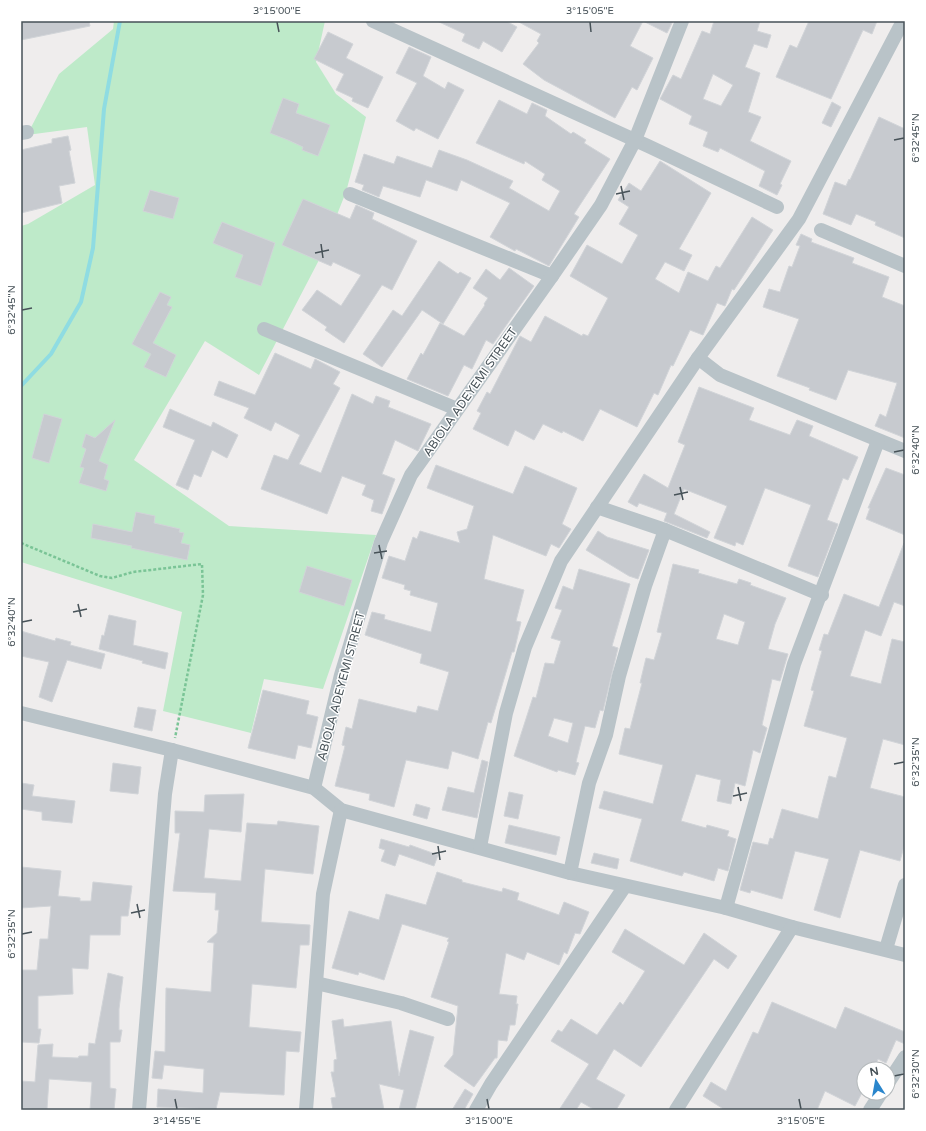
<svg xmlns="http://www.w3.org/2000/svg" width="926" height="1131" viewBox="0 0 926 1131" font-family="'Varela Round',sans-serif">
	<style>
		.green { fill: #beeac9 }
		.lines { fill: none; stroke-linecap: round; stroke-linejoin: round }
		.stream { stroke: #8fdce2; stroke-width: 4 }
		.building { fill: #c7cacf; stroke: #d1d4d8; fill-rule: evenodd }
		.path { stroke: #7ac496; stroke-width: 2.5; stroke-dasharray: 3 2; stroke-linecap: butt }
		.street { stroke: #b9c3c8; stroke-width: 14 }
		.ticks { fill: none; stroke: #475258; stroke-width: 1.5 }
		.labels { text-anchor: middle; stroke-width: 3; stroke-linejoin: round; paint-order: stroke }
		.street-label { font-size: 12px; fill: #475258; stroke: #fff }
		.neatline { fill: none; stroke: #475258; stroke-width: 1.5 }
		.ticks-label { font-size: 10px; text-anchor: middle; fill: #475258 }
	</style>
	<rect width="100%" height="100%" fill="#efeded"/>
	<path class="green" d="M 114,21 L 325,21 L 316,62 L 336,94 L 366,117 L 346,192 L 319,260 L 259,375 L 205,341 L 134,460 L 229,526 L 376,535 L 323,689 L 264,679 L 251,733 L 163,711 L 182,612 L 21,562 L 21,226 L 28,224 L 95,185 L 87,127 L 27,135 L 59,74 L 113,29 Z"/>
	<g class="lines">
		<path class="stream" d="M 21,386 L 51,354 L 81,302 L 93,248 L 104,109 L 120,21"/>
	</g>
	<g class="building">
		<path d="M 21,21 L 89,21 L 90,26 L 21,40 Z"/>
		<path d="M 437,21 L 506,21 L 517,27 L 502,52 L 483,41 L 479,49 L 462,41 L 465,34 Z"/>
		<path d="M 517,21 L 673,21 L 667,33 L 643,21 L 630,46 L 653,58 L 637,90 L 632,87 L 615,118 L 544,80 L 523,64 L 539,43 L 537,41 L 541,34 Z"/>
		<path d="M 714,21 L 760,21 L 757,31 L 771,35 L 767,48 L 754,44 L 745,67 L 760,73 L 748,112 L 761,117 L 750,141 L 791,161 L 780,184 L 782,185 L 777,195 L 759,186 L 765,171 L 720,148 L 718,152 L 703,146 L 708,132 L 689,124 L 692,116 L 660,99 L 673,75 L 681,79 L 702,31 L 710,34 ZM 713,74 L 733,85 L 721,106 L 703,99 Z"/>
		<path d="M 809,21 L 877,21 L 872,34 L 863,30 L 831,99 L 776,77 L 790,45 L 797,48 Z"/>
		<path d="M 328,32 L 353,44 L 346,58 L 383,77 L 368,108 L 352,101 L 353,98 L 336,90 L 344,74 L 314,59 Z"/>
		<path d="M 409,47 L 431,57 L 423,76 L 445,89 L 448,82 L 464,90 L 438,139 L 416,128 L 414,131 L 396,121 L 417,83 L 396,73 Z"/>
		<path d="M 283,98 L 299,104 L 296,113 L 330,125 L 318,156 L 302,150 L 303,147 L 288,140 L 270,133 Z"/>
		<path d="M 499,100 L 527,114 L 532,103 L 547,110 L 545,116 L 571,134 L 573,132 L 586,140 L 584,143 L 610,159 L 574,214 L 579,217 L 549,266 L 516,249 L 515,251 L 490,237 L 510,203 L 461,180 L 457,191 L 426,180 L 420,197 L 383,186 L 379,197 L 362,190 L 364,185 L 355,182 L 364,154 L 394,164 L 397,156 L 432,168 L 439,150 L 467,160 L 513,181 L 509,188 L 549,211 L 560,191 L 542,180 L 545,174 L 525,161 L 524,164 L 476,143 Z"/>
		<path d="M 832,102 L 841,107 L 831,127 L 822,123 Z"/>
		<path d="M 879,117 L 905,129 L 905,238 L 875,225 L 876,222 L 856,214 L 851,225 L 823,214 L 835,182 L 846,186 L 849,179 L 850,180 Z"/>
		<path d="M 68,136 L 71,150 L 69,151 L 75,183 L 59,186 L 62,203 L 21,213 L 21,150 L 52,143 L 52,139 Z"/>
		<path d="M 660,161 L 711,193 L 679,249 L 692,255 L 684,271 L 665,262 L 655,279 L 679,293 L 688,272 L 708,281 L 716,266 L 720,268 L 752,217 L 773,230 L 734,290 L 732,289 L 725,306 L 717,303 L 703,335 L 690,330 L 673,366 L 671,365 L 658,395 L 654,393 L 637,427 L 600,409 L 583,441 L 563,431 L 562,433 L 543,424 L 534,440 L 515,430 L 508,446 L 473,429 L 481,413 L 477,411 L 487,392 L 490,394 L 520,336 L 531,342 L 545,316 L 582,336 L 583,334 L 588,336 L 608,298 L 570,276 L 587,245 L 622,264 L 638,235 L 619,224 L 629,207 L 618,200 L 629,183 L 641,191 Z"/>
		<path d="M 150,190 L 179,198 L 173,219 L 143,211 Z"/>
		<path d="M 303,199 L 350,219 L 356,205 L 374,213 L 372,219 L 417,241 L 392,290 L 382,285 L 344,343 L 325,330 L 327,327 L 302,310 L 317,290 L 341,306 L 361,275 L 333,262 L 331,266 L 282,245 Z"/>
		<path d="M 222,222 L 275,243 L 261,286 L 235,277 L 243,255 L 213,243 Z"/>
		<path d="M 801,234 L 812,239 L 811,242 L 854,258 L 852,263 L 889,277 L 882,297 L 905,306 L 905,438 L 875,426 L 880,414 L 886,417 L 897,383 L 848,370 L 836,400 L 809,390 L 810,388 L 777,376 L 799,319 L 763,307 L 769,289 L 780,292 L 789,266 L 792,267 L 800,246 L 796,245 Z"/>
		<path d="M 439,261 L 458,274 L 460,272 L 471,278 L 443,324 L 422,310 L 382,367 L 363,354 L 393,310 L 402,316 Z"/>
		<path d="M 509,268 L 534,286 L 493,344 L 486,340 L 472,369 L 464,365 L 448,396 L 407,379 L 421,353 L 423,355 L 440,323 L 464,336 L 485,305 L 484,304 L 488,298 L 473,288 L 486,269 L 500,280 Z"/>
		<path d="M 160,292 L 171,297 L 167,305 L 172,307 L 153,343 L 176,355 L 166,377 L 144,367 L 151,354 L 132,344 Z"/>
		<path d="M 275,353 L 311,369 L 315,359 L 340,372 L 333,384 L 340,388 L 299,464 L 321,473 L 352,394 L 373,404 L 376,396 L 390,401 L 388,407 L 431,424 L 418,451 L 395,440 L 382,474 L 395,479 L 382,514 L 371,511 L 374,500 L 362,495 L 366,485 L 342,476 L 327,514 L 261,489 L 274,455 L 288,460 L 300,435 L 275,422 L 271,431 L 244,418 L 249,408 L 214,395 L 219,381 L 255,395 Z"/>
		<path d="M 699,387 L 754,408 L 749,420 L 790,435 L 797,420 L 813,426 L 809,436 L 858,457 L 848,480 L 843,478 L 827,520 L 838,524 L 818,577 L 788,566 L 811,505 L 765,488 L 743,545 L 736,542 L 735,546 L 714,538 L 727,506 L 684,489 L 674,514 L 710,532 L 707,538 L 664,521 L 667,513 L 639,503 L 637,507 L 628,502 L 644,474 L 668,488 L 685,445 L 678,442 Z"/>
		<path d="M 170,409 L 211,427 L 213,422 L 238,435 L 227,458 L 212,450 L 201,477 L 194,474 L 188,490 L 176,485 L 195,440 L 163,427 Z"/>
		<path d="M 44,414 L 62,419 L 49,463 L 32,458 Z"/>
		<path d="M 115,420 L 99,461 L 108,465 L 104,479 L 109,481 L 106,491 L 79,483 L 84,468 L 80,467 L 86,449 L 82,447 L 86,434 L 95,438 Z"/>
		<path d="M 436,465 L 513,494 L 525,466 L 577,488 L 562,524 L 571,529 L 559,548 L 551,544 L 546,556 L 493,535 L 484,579 L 524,590 L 516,621 L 521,622 L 514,652 L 512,652 L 491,723 L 488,722 L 478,759 L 452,751 L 448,769 L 406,760 L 394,807 L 369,800 L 370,794 L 335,786 L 345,746 L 342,745 L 346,727 L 352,729 L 359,699 L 416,713 L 418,706 L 438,711 L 449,672 L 420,663 L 422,654 L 365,635 L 372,612 L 385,615 L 384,619 L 431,632 L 438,603 L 410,595 L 411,591 L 404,589 L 405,585 L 382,578 L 389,556 L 405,561 L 413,537 L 417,539 L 420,531 L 460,543 L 457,532 L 467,529 L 474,506 L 427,488 Z"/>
		<path d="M 886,468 L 905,475 L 905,535 L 866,519 L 870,508 L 868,508 Z"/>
		<path d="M 136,512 L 155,516 L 154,523 L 180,529 L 179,532 L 184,533 L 181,543 L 190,545 L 187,560 L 131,548 L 132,546 L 91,538 L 93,524 L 132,532 Z"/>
		<path d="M 598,531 L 607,537 L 649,550 L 638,579 L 629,576 L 586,550 Z"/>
		<path d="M 904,543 L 905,606 L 894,602 L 881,636 L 865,630 L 850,676 L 881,684 L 892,639 L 905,642 L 905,745 L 883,739 L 870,788 L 905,797 L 905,843 L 900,861 L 860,850 L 840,918 L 814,910 L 829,859 L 795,851 L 782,899 L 751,890 L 750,893 L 740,890 L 753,842 L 768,845 L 770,838 L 773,839 L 782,809 L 818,819 L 829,776 L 836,778 L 847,738 L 804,726 L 814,691 L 811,690 L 822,651 L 819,650 L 824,634 L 828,635 L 844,594 L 879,607 Z"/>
		<path d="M 673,564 L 699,570 L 698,573 L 737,584 L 739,579 L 751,583 L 750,585 L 786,598 L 775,624 L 768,649 L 788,654 L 780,681 L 772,679 L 762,725 L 767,728 L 760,753 L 753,750 L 745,786 L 735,783 L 731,804 L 717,801 L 721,780 L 696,774 L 681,821 L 706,828 L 707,825 L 729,831 L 727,836 L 736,839 L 728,871 L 718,868 L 714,881 L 684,872 L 682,876 L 630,861 L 642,819 L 599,808 L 604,791 L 653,804 L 663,765 L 619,754 L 625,728 L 630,729 L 642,683 L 640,683 L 646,658 L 654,660 L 662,633 L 657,632 ZM 724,614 L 745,622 L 738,645 L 716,639 Z"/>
		<path d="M 307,566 L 352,580 L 344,606 L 299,592 Z"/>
		<path d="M 579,569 L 630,584 L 612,646 L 618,648 L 603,711 L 600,710 L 595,728 L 585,726 L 576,762 L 579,763 L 575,775 L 558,770 L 557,772 L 514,756 L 533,697 L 536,698 L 545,663 L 554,664 L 561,641 L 551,638 L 562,610 L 555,608 L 563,586 L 573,590 ZM 554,718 L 573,723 L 568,743 L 548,736 Z"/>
		<path d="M 109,615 L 136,621 L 133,645 L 168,653 L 165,669 L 142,663 L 143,661 L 99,649 L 102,635 L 104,636 Z"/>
		<path d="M 21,631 L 55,641 L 56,638 L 71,642 L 70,645 L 105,654 L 101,669 L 67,660 L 52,702 L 39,697 L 49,662 L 21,656 Z"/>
		<path d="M 263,690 L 309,701 L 306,714 L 318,717 L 311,748 L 298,745 L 295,759 L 248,748 Z"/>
		<path d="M 138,707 L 156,710 L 152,731 L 134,727 Z"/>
		<path d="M 482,760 L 488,762 L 477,818 L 442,810 L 448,787 L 474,793 Z"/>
		<path d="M 113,763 L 141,767 L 138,794 L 110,791 Z"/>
		<path d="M 21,783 L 34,785 L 32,796 L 75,801 L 72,823 L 42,820 L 42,812 L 21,809 Z"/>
		<path d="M 509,792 L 523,795 L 518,819 L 504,816 Z"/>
		<path d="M 244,794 L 241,832 L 209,829 L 204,878 L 241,881 L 247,823 L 277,825 L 278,821 L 319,826 L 313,874 L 265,869 L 261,922 L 310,925 L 309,945 L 300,945 L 296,988 L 252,984 L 249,1027 L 301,1032 L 299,1052 L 286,1051 L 284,1095 L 220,1092 L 216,1109 L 157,1107 L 158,1089 L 203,1093 L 204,1069 L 164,1065 L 162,1079 L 152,1078 L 155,1051 L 165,1052 L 166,988 L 211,992 L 214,943 L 207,942 L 217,933 L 219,910 L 215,910 L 216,893 L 173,891 L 180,833 L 175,833 L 175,811 L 204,812 L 205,795 Z"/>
		<path d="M 416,804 L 430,808 L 427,819 L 413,815 Z"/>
		<path d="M 509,825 L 560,837 L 556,855 L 505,843 Z"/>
		<path d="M 381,839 L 409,847 L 410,845 L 438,855 L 434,866 L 399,854 L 395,866 L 381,861 L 385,850 L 379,848 Z"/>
		<path d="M 594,853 L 619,859 L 617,869 L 591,863 Z"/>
		<path d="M 21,867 L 61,871 L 58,896 L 80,898 L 80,901 L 91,901 L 93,882 L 132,886 L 128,916 L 121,916 L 120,935 L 90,935 L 88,969 L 72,968 L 73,994 L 38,996 L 38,1029 L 41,1029 L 39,1043 L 21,1042 L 21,970 L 37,970 L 40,939 L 48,939 L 51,906 L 21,908 Z"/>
		<path d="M 437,872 L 462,880 L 462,882 L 502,892 L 503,888 L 519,893 L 517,900 L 559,915 L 564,902 L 589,912 L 580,934 L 575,933 L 567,954 L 564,952 L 559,965 L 527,952 L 524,960 L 506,953 L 499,994 L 517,996 L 516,1004 L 518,1004 L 515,1025 L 510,1025 L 507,1041 L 498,1040 L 497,1058 L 495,1058 L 474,1087 L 444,1066 L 453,1055 L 458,1006 L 431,997 L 449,942 L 447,941 L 449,938 L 402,924 L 384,980 L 359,972 L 358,975 L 332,968 L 349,911 L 379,920 L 386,894 L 426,905 Z"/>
		<path d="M 625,929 L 684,965 L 704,933 L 737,956 L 728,969 L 714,959 L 641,1067 L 614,1049 L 596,1079 L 625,1095 L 616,1110 L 595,1110 L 581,1102 L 576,1110 L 559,1110 L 589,1064 L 551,1041 L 558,1030 L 562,1032 L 571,1019 L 597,1035 L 620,1002 L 623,1005 L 645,971 L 612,952 Z"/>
		<path d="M 108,973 L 123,977 L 119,1009 L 119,1030 L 122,1030 L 120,1042 L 110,1042 L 110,1088 L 116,1089 L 114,1110 L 90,1110 L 92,1082 L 49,1079 L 47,1109 L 21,1108 L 21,1081 L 35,1082 L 38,1045 L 53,1044 L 52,1057 L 78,1058 L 79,1056 L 88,1056 L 89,1043 L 95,1044 Z"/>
		<path d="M 772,1002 L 836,1029 L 845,1007 L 905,1032 L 905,1044 L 896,1040 L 886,1063 L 878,1059 L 874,1069 L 864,1069 L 864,1089 L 855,1106 L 825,1091 L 817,1110 L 725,1110 L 703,1096 L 711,1082 L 726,1091 L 753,1032 L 758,1034 Z"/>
		<path d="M 343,1019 L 344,1027 L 391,1021 L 399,1076 L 410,1030 L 434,1037 L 415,1110 L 399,1110 L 404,1090 L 379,1084 L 384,1110 L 333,1110 L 331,1098 L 336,1097 L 331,1072 L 334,1072 L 334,1060 L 337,1059 L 332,1021 Z"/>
		<path d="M 465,1089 L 473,1094 L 464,1110 L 452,1110 Z"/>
	</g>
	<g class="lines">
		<path class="path" d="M 21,543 L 100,576 L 112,578 L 133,572 L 202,564 L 203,595 L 175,738"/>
		<g class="street">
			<path d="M 373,21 L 648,146 L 777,207"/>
			<path d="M 21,133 L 27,132"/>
			<path d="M 350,194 L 552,276"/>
			<path d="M 821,230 L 905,266"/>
			<path d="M 264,329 L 457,409"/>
			<path d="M 698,358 L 720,375 L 905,451"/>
			<path d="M 597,507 L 665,530 L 822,595"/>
			<path d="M 21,713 L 172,750 L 314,788 L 341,810 L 570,873 L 726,908 L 792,927 L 905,955"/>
			<path d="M 314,788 L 341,675 L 381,542 L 411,475 L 552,276 L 601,205 L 635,140 L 682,21"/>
			<path d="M 480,847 L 506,713 L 525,647 L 561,561 L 698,358 L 799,219 L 903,21"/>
			<path d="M 570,873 L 589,783 L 606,735 L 619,676 L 645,586 L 665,530"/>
			<path d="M 726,908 L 794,664 L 878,441"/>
			<path d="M 886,949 L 905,885"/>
			<path d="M 316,983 L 401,1003 L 448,1019"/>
			<path d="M 888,1083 L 905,1057"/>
			<path d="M 139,1110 L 165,794 L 172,750"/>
			<path d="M 306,1110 L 323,894 L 341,810"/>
			<path d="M 476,1110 L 491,1084 L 625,886"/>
			<path d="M 676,1110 L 792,927"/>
			<path d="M 870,1110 L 881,1093"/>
		</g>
	</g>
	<path class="ticks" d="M 277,22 L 279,32M 590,22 L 591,32M 894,140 L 904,138M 621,186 L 624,200M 616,194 L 630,191M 321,244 L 323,258M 315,253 L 329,250M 22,310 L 32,308M 894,452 L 904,450M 680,487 L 683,500M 674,495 L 688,492M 379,545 L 382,559M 374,553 L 387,551M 78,604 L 81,617M 73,612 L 87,609M 22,622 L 32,620M 894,764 L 904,762M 738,787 L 741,801M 733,796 L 747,793M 438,846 L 440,860M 432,854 L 446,851M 137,904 L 140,918M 131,913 L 145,910M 22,934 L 32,932M 894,1076 L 904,1074M 175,1099 L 177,1109M 487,1099 L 489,1109M 799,1099 L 801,1109"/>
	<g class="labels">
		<g class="street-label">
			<text transform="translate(470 392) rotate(-55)" y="4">ABIOLA ADEYEMI STREET</text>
			<text transform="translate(341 686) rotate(-75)" y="4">ABIOLA ADEYEMI STREET</text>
		</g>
	</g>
	<rect width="926" height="1131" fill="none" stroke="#ffffff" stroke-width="44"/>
	<g transform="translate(876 1081) rotate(349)"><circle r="19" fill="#ffffff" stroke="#b5babc"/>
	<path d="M0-3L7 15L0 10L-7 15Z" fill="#2a86cc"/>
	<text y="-6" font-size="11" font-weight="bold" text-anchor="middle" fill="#475258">N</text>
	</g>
	<rect x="22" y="22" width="882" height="1087" class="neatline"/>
	<g class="ticks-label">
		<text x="277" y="14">3°15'00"E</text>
		<text x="590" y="14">3°15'05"E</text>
		<text transform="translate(915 138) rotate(-90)" y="4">6°32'45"N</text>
		<text transform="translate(11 310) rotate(-90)" y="4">6°32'45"N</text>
		<text transform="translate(915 450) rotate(-90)" y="4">6°32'40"N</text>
		<text transform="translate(11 622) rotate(-90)" y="4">6°32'40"N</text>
		<text transform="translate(915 762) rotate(-90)" y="4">6°32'35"N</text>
		<text transform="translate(11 934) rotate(-90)" y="4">6°32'35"N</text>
		<text transform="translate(915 1074) rotate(-90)" y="4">6°32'30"N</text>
		<text x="177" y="1124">3°14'55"E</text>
		<text x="489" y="1124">3°15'00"E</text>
		<text x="801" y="1124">3°15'05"E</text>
	</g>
</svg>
